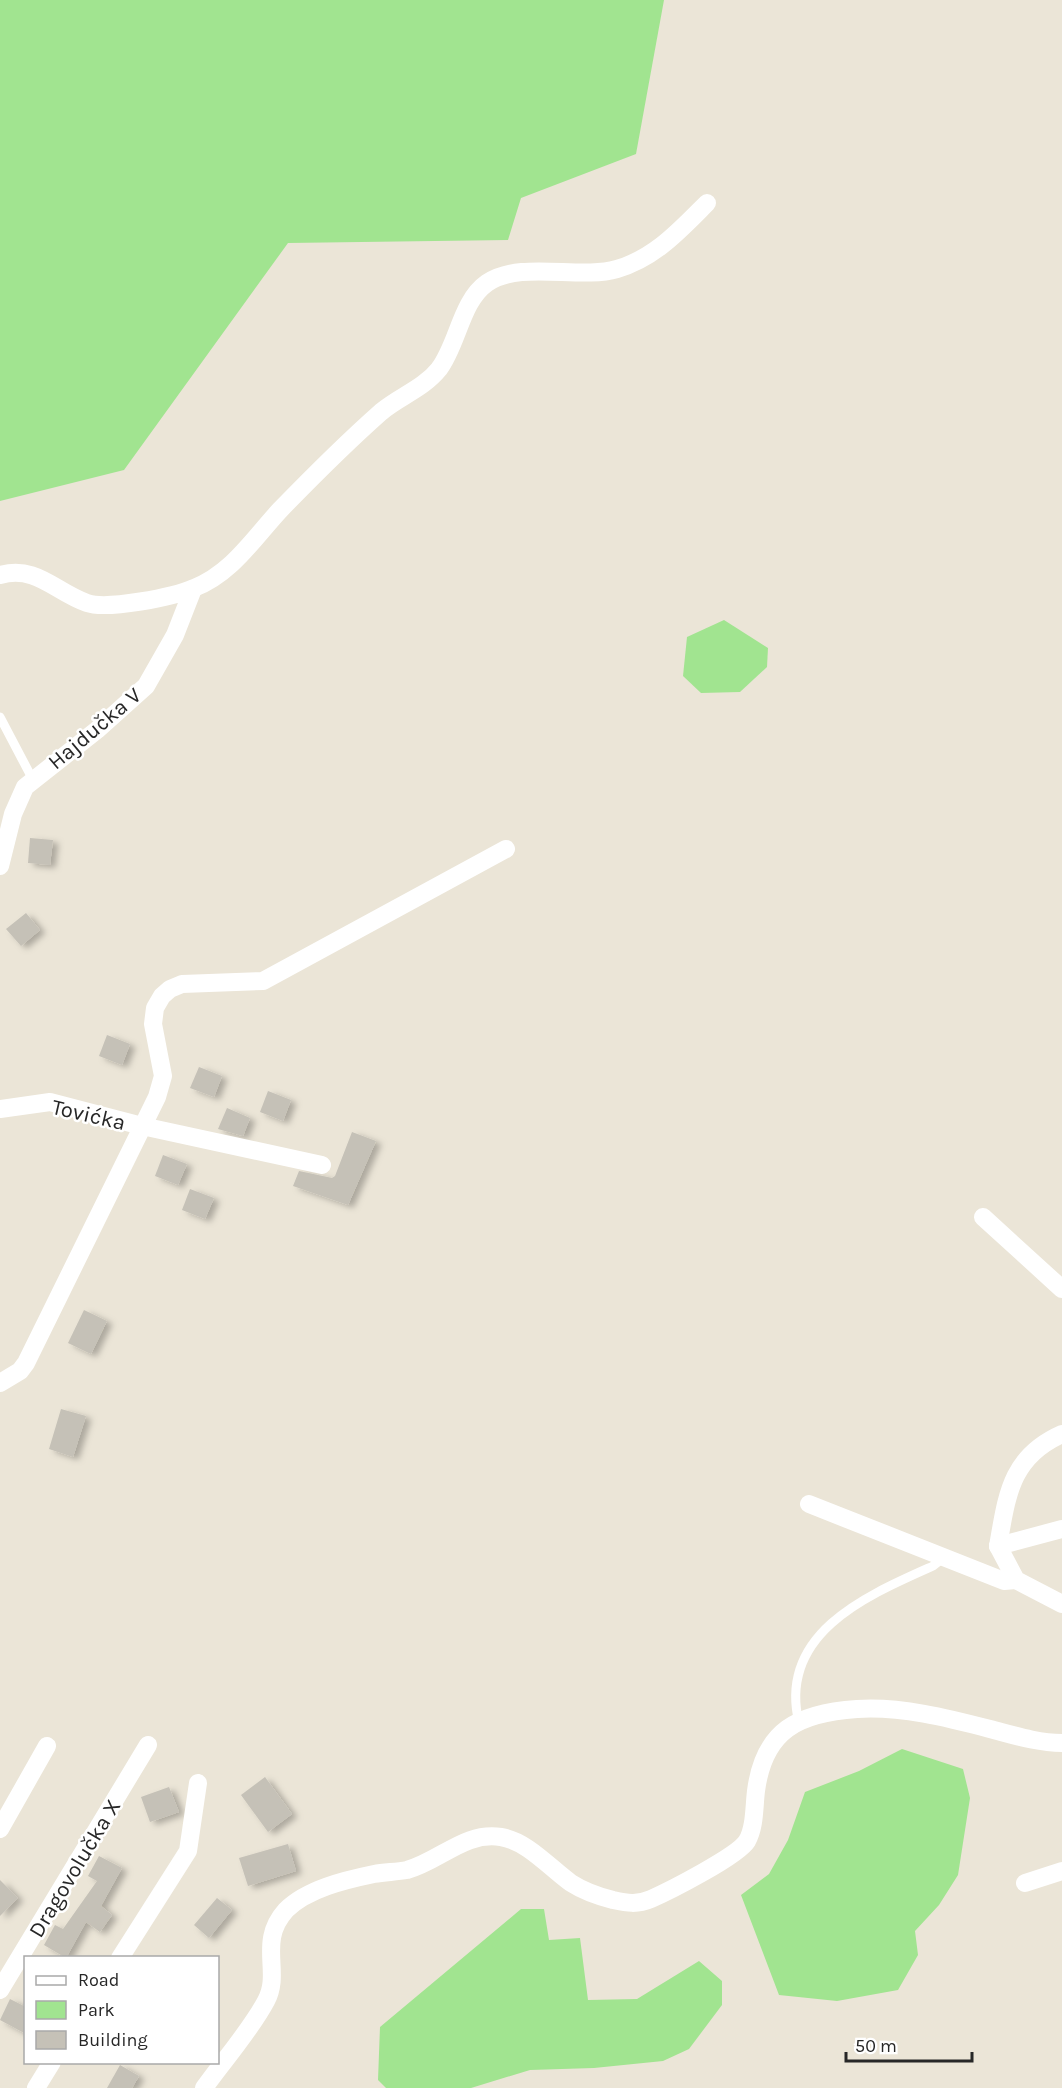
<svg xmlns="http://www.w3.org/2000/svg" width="1062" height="2088" viewBox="0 0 1062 2088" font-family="Karla,sans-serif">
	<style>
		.green { fill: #a1e490 }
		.building { fill: #c5c1b7; filter: url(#shadow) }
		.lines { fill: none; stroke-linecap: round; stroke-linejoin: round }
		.service { stroke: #fff; stroke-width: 9 }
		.minor { stroke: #fff; stroke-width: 18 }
		.labels { text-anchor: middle; stroke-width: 5; stroke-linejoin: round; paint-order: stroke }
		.street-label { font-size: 22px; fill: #272727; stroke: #fff }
	</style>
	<defs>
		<filter id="shadow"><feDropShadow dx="5.5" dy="3" stdDeviation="3" flood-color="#0004"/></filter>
	</defs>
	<rect width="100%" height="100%" fill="#ebe5d7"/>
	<g class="green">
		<path d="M 0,0 L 664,0 L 636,154 L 521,198 L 508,240 L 288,243 L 124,470 L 0,501 Z"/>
		<path d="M 724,620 L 768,648 L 767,667 L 740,692 L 701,693 L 683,676 L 687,637 Z"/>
		<path d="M 902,1749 L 963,1769 L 970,1798 L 958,1875 L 939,1905 L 915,1931 L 918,1955 L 898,1990 L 837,2001 L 779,1995 L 741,1895 L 769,1874 L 788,1840 L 805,1792 L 859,1771 Z"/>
		<path d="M 521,1909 L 544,1909 L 549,1940 L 580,1938 L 588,2000 L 637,1999 L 699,1961 L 722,1981 L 722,2005 L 689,2049 L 663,2061 L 594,2068 L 530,2070 L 471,2088 L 386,2088 L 378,2080 L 380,2027 Z"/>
	</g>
	<g class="building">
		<path d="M 30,838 L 53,840 L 50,865 L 28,863 Z"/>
		<path d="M 26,913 L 40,930 L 21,946 L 6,929 Z"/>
		<path d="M 107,1035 L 130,1044 L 122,1065 L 99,1056 Z"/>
		<path d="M 199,1067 L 222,1076 L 214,1097 L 190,1088 Z"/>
		<path d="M 268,1091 L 291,1100 L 283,1121 L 260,1112 Z"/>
		<path d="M 227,1108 L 250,1118 L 243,1136 L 218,1129 Z"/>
		<path d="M 352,1132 L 376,1141 L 348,1205 L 293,1186 L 299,1171 L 332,1178 L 335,1176 Z"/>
		<path d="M 163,1155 L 187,1164 L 178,1185 L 155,1176 Z"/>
		<path d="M 190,1189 L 214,1198 L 205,1219 L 182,1210 Z"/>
		<path d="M 84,1310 L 107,1321 L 91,1354 L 68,1343 Z"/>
		<path d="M 61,1409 L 86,1416 L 73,1457 L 49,1449 Z"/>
		<path d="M 265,1777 L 292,1814 L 268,1832 L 241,1795 Z"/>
		<path d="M 169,1787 L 179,1812 L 150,1822 L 141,1797 Z"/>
		<path d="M 288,1844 L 296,1871 L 248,1886 L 239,1858 Z"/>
		<path d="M 99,1856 L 122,1868 L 101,1906 L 112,1915 L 100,1932 L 86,1922 L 66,1958 L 44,1945 L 55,1925 L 63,1929 L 97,1881 L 88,1876 Z"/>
		<path d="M 0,1880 L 18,1898 L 0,1916 Z"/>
		<path d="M 217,1898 L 232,1910 L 209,1938 L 194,1925 Z"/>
		<path d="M 10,1999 L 26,2007 L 26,2034 L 0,2020 Z"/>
		<path d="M 120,2065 L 139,2076 L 132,2088 L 107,2088 Z"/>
	</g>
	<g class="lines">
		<g class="service">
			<path d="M 0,717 L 32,778"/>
			<path d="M 799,1723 C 777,1633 868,1595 933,1566 L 943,1558"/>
		</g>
		<g class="minor">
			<path d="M 0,575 C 37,565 55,592 87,603 C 107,610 174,597 194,588 C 232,573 253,539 280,510 C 313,476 346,443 381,412 C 400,396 423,389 439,369 C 458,344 461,301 487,283 C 521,260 579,280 617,269 C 655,258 680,230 707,203"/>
			<path d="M 0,866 L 13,814 L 25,787 L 97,730 L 146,686 L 175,635 L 193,589"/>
			<path d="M 0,1109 L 50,1102 L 142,1126 L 322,1165"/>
			<path d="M 983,1217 L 1062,1289"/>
			<path d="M 0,1383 L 20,1371 L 26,1363 L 157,1097 L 163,1076 L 153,1024 L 155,1008 L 162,996 L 170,989 L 182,984 L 263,981 L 506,849"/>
			<path d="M 809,1504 L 1004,1581 L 1016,1580"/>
			<path d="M 998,1546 C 1007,1496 1010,1457 1062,1434"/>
			<path d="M 998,1546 L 1016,1580 L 1062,1604"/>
			<path d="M 998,1546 L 1062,1529"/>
			<path d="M 0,1829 L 47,1746"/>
			<path d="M 1025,1883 L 1062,1871"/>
			<path d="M 120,1958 L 188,1851 L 198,1783"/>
			<path d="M 0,1990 L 148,1745"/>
			<path d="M 36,2088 L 52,2062"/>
			<path d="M 204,2088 C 224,2060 250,2031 266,2001 C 282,1972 257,1942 286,1910 C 307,1889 345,1880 374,1874 C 385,1872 396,1872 407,1870 C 440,1861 465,1831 501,1837 C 527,1841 550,1868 571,1883 C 585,1892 597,1896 613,1900 C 627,1903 637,1905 651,1899 C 669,1891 738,1856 747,1841 C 755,1827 754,1807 756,1791 C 764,1730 798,1713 857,1709 C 900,1706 948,1718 990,1729 C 1013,1735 1038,1743 1062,1743"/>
		</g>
	</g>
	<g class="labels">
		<g class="street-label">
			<text transform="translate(94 728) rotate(-40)" y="8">Hajdučka V</text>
			<text transform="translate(89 1114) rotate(13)" y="8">Tovićka</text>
			<text transform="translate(74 1868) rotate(-59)" y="8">Dragovolučka X</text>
		</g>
	</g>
	<rect x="24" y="1956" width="195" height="108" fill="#ffffff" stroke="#a9a9a9" stroke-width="1.5"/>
	<rect x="36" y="1976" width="30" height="9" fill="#ffffff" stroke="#a9a9a9" stroke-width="1.5"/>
	<text x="78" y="1986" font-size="18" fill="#272727">Road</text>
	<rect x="36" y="2001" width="30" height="18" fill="#a1e490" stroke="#a9a9a9" stroke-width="1.5"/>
	<text x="78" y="2016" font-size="18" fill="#272727">Park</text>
	<rect x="36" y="2031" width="30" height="18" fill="#c5c1b7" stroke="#a9a9a9" stroke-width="1.5"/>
	<text x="78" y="2046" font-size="18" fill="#272727">Building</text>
	<path d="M846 2052v9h126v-9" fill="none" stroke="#272727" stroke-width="3"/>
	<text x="855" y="2052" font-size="18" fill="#272727" stroke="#ffffff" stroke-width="4.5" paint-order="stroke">50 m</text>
</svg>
